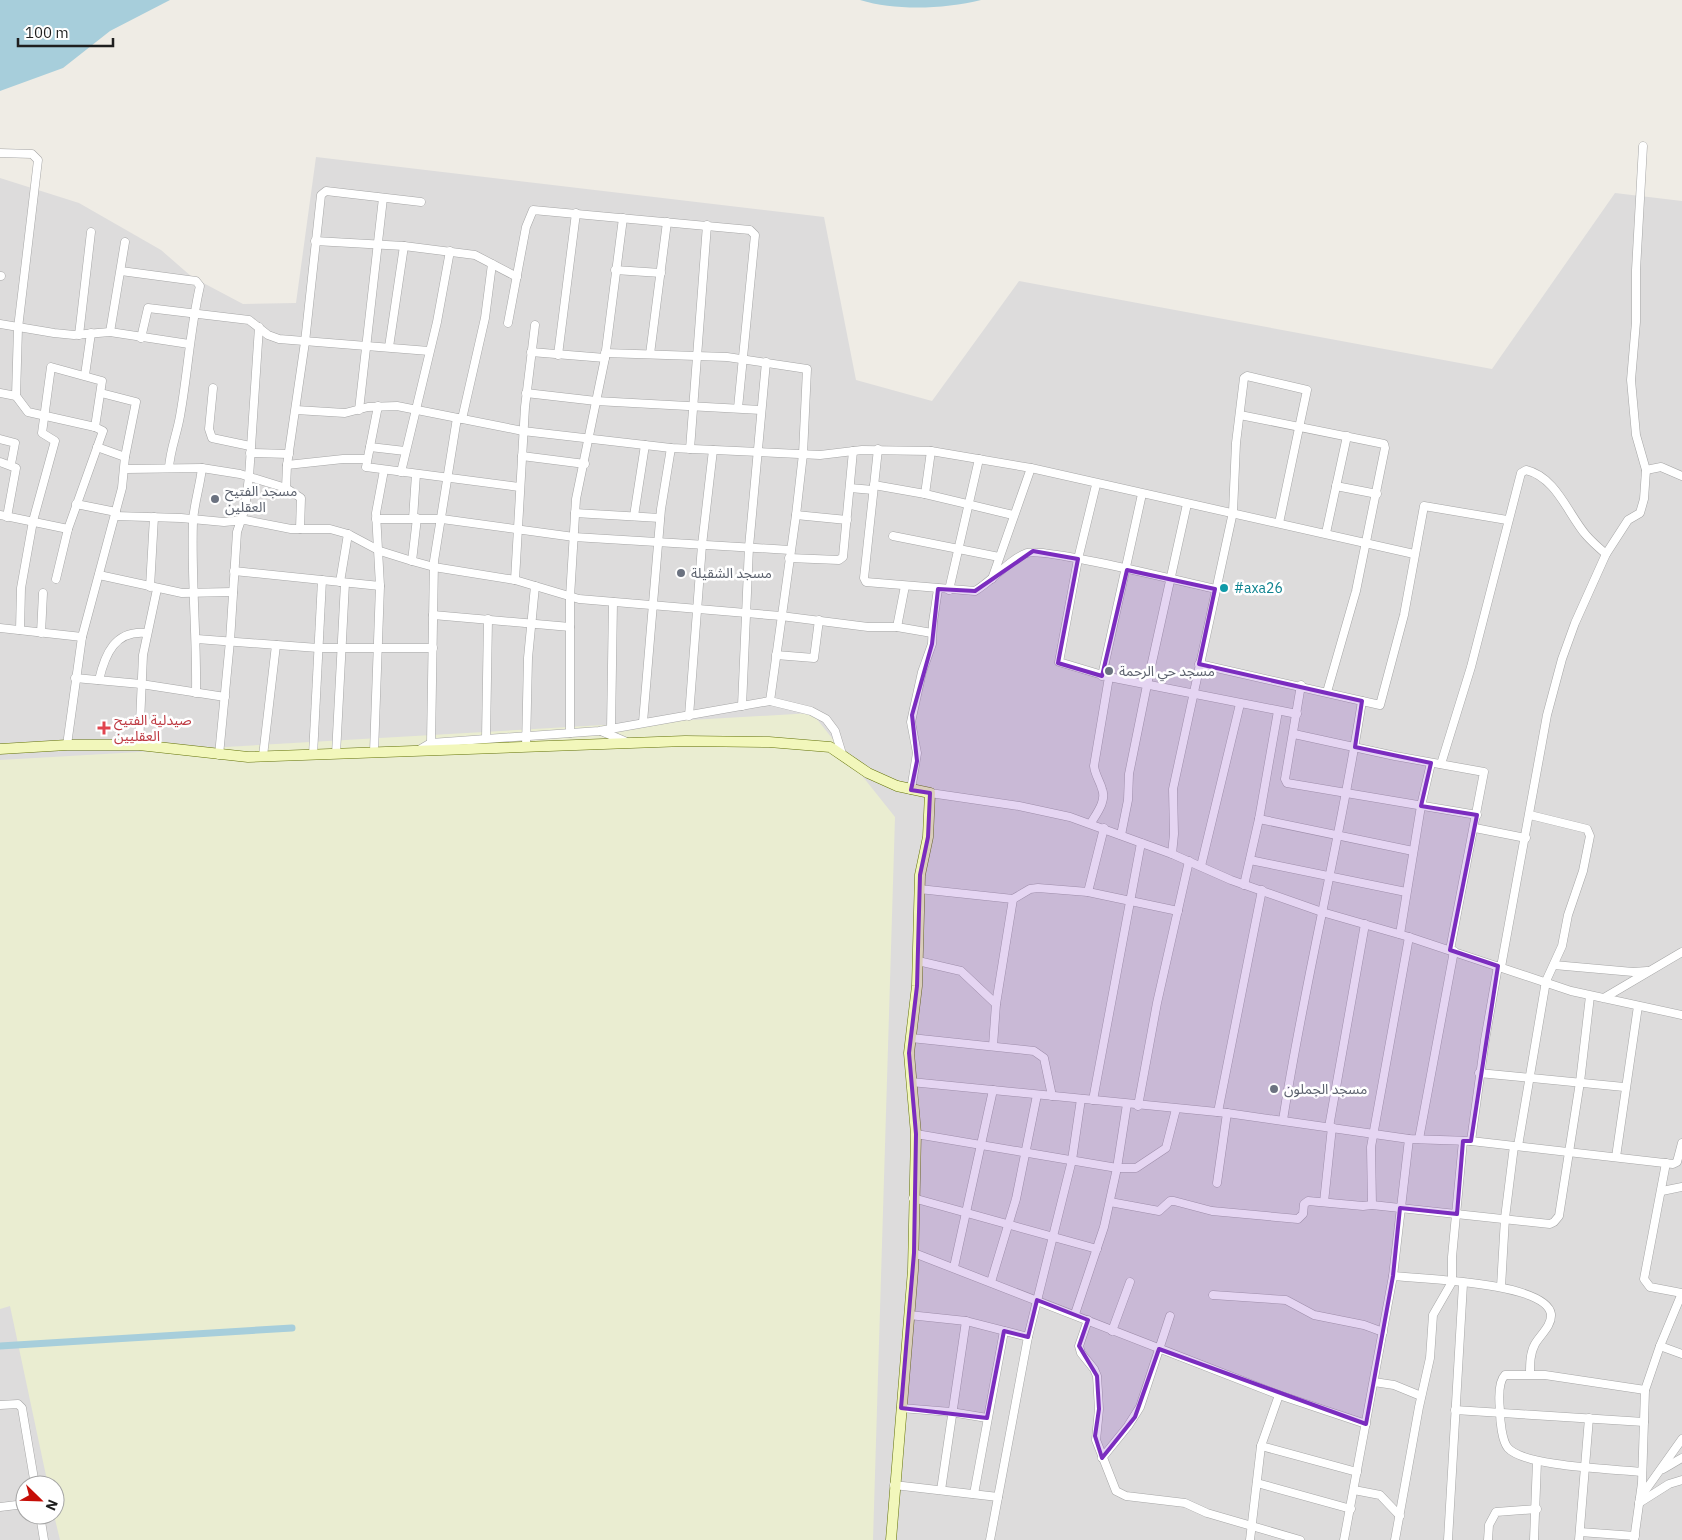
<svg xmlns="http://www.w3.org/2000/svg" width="1682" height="1540" viewBox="0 0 1682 1540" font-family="'IBM Plex Sans','Noto Sans Arabic',sans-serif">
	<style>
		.residential { fill: #dddcdc; fill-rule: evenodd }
		.farmland { fill: #eaedd1 }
		.water { fill: #a7cedb }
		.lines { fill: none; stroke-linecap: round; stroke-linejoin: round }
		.canal { stroke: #a7cedb; stroke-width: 7 }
		.street-casing { stroke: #a6a6a6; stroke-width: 9 }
		.secondary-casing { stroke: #647309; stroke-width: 11 }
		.street { stroke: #fff; stroke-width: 8 }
		.secondary { stroke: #f2f7bb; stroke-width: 10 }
		.marked { fill: #7b2cbf; fill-opacity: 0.2; stroke: #7b2cbf; stroke-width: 4; stroke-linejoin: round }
		.worship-dot { fill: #6b7280; stroke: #fff; stroke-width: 2 }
		.culture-dot { fill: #0f9aa8; stroke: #fff; stroke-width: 2 }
		.health-dot { fill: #e0444e; stroke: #fff; stroke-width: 2 }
		.labels { text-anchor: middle; stroke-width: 5; stroke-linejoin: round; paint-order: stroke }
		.worship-label { font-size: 14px; fill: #5b616d; stroke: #fff; text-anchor: start }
		.culture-label { font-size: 14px; fill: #0d838f; stroke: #fff; text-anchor: start }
		.health-label { font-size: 14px; fill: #be3a42; stroke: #fff; text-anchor: start }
	</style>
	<rect width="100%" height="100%" fill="#efece5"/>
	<path class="residential" d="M 316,157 L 824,217 L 856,380 L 932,401 L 1019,281 L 1492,369 L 1615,193 L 1682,201 L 1682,1540 L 0,1540 L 0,178 L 79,203 L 161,250 L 192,277 L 243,304 L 296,303 ZM 25,1485 L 55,1485 L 55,1515 L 25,1515 Z"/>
	<path class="farmland" d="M 812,713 L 895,817 L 873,1540 L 60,1540 L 54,1515 L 55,1485 L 48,1485 L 10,1306 L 0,1309 L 0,760 Z"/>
	<g class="water">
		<path d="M 0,0 L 170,0 L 110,31 L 63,68 L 0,91 Z"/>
		<path d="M 860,0 L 981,0 C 944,9 896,11 860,0 Z"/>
	</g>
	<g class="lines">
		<path class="canal" d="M 0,1346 L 292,1328"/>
		<g class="street-casing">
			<g id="street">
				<path d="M 0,153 L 32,154 L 38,160 L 18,328 L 16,396 L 28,412 L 95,427 L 103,431 L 68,529 L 56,579"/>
				<path d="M 315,241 L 404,246 L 475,255 L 517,277"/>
				<path d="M 615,270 L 661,273"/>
				<path d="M 121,271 L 196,281 L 200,286 C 190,329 188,372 180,416 C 177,434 170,450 169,468"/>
				<path d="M 0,276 L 1,276"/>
				<path d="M 508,323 L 526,227 L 533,210 L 750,230 L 755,235 L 738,408"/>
				<path d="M 0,324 L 54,333 L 74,335 L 110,332 L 189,344"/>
				<path d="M 110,332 L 125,242"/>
				<path d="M 79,335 L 91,232"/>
				<path d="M 141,338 L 148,308 L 249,320 L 268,335 L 279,339 L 429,351"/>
				<path d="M 389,347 L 404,246"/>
				<path d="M 531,352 L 605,358"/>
				<path d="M 605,353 L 727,357 L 807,369 L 803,454 L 796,515 L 770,701"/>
				<path d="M 650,354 L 667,222"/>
				<path d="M 558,355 L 576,213"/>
				<path d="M 85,375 L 91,333"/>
				<path d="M 213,388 L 209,429 L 212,438 L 250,446"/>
				<path d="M 0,393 L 16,396"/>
				<path d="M 526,393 L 596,401 L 761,410"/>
				<path d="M 378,406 L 366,467 L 519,487"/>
				<path d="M 296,410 L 345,413 L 368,407 L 397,406 L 523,431 L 671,448 L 820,455 L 862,450 L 931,451 L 1031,468 L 1414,554"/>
				<path d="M 359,410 L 383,198"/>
				<path d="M 1240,415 L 1384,444 L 1385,448 L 1356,591 L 1327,692"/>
				<path d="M 462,419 L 485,318 L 492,264"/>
				<path d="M 0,439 L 15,443 L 11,464"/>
				<path d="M 97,447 L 125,457"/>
				<path d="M 370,447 L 405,451"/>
				<path d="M 690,449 L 707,225"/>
				<path d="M 878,449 L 864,578 L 866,582 L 975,591 C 992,581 1010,559 1027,553 C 1044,547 1188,583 1215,589"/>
				<path d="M 250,453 L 289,454"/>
				<path d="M 522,456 L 585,464"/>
				<path d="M 0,462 L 16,468 L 7,517"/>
				<path d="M 287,465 L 343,459 L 367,459"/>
				<path d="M 126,469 L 202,468 L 240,474 L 286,488"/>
				<path d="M 1646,470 L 1661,467 L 1682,476"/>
				<path d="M 401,472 L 437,322 L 450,251"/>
				<path d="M 874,485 L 925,494 L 1013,515"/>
				<path d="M 1096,485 L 1078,559 L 1059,662 L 1109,677 L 1297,714"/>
				<path d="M 1336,486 L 1377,494"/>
				<path d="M 850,488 L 873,490"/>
				<path d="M 925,494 L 931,451"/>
				<path d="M 76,504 L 116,512"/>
				<path d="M 575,513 L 660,518"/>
				<path d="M 0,515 L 68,529"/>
				<path d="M 796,515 L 847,520"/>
				<path d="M 115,516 L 181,518 L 224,522 L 245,520 L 291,529 L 330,529 L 348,534 L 380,551 L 412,561 L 434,567 L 515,580 L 579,599 L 781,616 L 868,627 L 897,627 L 932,633"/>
				<path d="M 634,516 L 645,445"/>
				<path d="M 376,519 L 442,519 L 574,537 L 790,550"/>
				<path d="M 413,519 L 416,474"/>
				<path d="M 300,529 L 301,498 L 286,488 L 287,465 L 305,342 L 321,195 L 326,191 L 421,202"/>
				<path d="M 1326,533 L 1347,436"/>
				<path d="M 893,536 L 999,557"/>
				<path d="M 789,558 L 839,560 L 843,557 L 853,451"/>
				<path d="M 412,561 L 417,518"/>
				<path d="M 234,571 L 380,586"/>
				<path d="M 99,575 L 182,593 L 233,592"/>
				<path d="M 992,579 L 1031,468"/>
				<path d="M 515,580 L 525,407 L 535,325"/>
				<path d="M 340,582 L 348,534"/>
				<path d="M 150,587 L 154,517"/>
				<path d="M 949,590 L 979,459"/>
				<path d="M 433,615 L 570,627"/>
				<path d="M 897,627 L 905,586"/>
				<path d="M 0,628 L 82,637"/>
				<path d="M 20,630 L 21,588 L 33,521 L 55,441 L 42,433 L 51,367 L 102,381 L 95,427"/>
				<path d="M 41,633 L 43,593"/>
				<path d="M 197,639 L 318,648 L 433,648"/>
				<path d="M 776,655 L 814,658 L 819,620"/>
				<path d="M 1199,664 L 1380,705 L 1404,615 L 1424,506 L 1507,520"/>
				<path d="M 1102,676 L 1142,494"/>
				<path d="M 75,678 L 141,684 L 225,697"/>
				<path d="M 99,680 C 105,654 115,630 146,633"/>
				<path d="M 1301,685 L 1285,779 L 1287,783 L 1477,815"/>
				<path d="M 196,693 C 197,636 191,578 193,521 C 194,504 200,486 202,468"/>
				<path d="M 742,706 L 749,547 L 766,362"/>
				<path d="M 689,716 L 702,545 L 713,450"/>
				<path d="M 643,722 L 661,509 L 671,448"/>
				<path d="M 611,729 L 613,602"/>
				<path d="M 601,731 L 629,743"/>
				<path d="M 570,733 L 570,597 L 576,499 L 605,358 L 623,218"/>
				<path d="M 1294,734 L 1395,756 L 1484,772 L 1450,950"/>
				<path d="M 486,738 L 488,619"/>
				<path d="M 431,743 L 434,561 L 457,418"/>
				<path d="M 67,745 L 82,637 L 122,488 L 125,457 L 136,402 L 101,393"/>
				<path d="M 139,745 L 143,655 L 157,589"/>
				<path d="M 526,747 L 528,658 L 535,586"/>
				<path d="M 419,750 L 431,743 L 599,731 L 770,701 L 811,711 L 826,719 L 835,731 L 842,754"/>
				<path d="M 374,752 L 380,586 L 376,513 L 384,470"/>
				<path d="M 336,754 L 345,583"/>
				<path d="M 219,755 L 230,641 L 237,532 L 245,508 L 249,477 L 259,327"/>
				<path d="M 313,755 L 322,580"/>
				<path d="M 263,756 L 276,645"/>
				<path d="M 1441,764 L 1471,667 L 1521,473 L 1526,470 C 1556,477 1568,514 1586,535 C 1592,542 1599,548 1606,554"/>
				<path d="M 911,790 L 917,753 L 911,722 L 922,672 L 932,644 L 933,622 L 938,589"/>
				<path d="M 930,793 L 1019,806 L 1070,817 L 1172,854 L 1231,880 L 1322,912 L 1409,937 L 1571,991 L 1682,1015"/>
				<path d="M 1259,819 L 1413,851"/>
				<path d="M 1091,823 C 1096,814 1107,801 1102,789 C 1100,781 1095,775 1094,766 L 1109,677"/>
				<path d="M 1475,828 L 1526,838"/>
				<path d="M 1121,835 L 1128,800 L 1129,774 L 1147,685 L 1187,504"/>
				<path d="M 1172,854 L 1174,834 L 1173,789 L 1233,512 L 1236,443 L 1244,378 L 1247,376 L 1307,390 L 1279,523"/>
				<path d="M 1250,860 L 1406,892"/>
				<path d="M 1201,866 L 1240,704"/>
				<path d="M 1244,885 L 1259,819 L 1278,711"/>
				<path d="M 919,889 L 1013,899 L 1030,889 L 1038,888 L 1088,892 L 1178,911"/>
				<path d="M 1088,892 L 1104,828"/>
				<path d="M 1400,934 L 1421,806 L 1431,763"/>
				<path d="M 918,961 L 961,971 L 996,1004"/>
				<path d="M 1554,965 L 1633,972 L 1647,971"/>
				<path d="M 1501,967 L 1547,715 L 1562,659 L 1575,623 L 1606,554 L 1628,520 L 1640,513 L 1644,499 L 1646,470 L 1636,435 L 1631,380 L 1636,322 L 1636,270 L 1643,146"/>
				<path d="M 1604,998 L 1682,952"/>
				<path d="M 911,1038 L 1034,1051 L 1044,1058 L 1052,1096"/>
				<path d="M 993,1046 L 996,1004 L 1013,899"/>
				<path d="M 1479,1073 L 1624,1087"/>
				<path d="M 911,1082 L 1227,1113 L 1409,1139 L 1471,1141 L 1673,1164 L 1677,1162 L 1682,1143"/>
				<path d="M 1093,1100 L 1141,843"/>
				<path d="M 1138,1106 L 1157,1003 L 1189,861"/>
				<path d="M 1218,1112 L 1262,890"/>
				<path d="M 1283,1120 C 1305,979 1340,842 1362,701"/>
				<path d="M 1329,1127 L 1365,924"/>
				<path d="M 916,1134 L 1117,1168 L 1136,1168 L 1166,1148 L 1176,1109"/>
				<path d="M 1419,1139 L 1454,951"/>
				<path d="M 1471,1141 L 1485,1040 L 1498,966"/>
				<path d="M 1518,1146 L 1546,981 L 1562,946 L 1568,915 L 1583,871 L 1590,836 L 1587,829 L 1530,815"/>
				<path d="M 1616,1157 L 1638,1006"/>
				<path d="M 1666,1163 L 1644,1279 L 1650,1287 L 1682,1293"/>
				<path d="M 1217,1183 L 1227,1113"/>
				<path d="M 1662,1191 L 1682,1187"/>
				<path d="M 913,1198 L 1097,1249"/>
				<path d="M 1110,1202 L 1159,1211 L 1170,1201 L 1174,1201 L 1212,1211 L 1298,1219 L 1303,1214 L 1304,1204 L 1308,1201 L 1363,1206 L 1372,1205 L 1550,1224 L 1554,1222 L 1559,1216 L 1580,1082 L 1590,996"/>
				<path d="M 1324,1202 L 1332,1127"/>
				<path d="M 1372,1205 L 1371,1147 L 1409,937"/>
				<path d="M 914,1253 L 1279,1395 L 1366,1424"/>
				<path d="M 954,1267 L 993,1090"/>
				<path d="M 1393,1276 C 1421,1279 1546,1282 1551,1314 C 1552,1326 1540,1335 1535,1344 C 1530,1353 1530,1364 1530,1374"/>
				<path d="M 991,1282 L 1016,1199 L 1037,1095"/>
				<path d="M 1501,1287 L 1505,1218 L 1514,1146"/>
				<path d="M 1213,1295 L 1286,1300 L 1314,1315 L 1364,1325 L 1383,1332"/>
				<path d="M 1075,1314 L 1104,1227 L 1117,1168 L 1127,1104"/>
				<path d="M 909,1315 L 966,1321 L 1028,1337"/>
				<path d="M 1088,1320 L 1079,1346 L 1081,1353 L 1094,1369 L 1097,1376 L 1099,1409 L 1096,1440 L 1116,1491 L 1126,1496 L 1185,1503 L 1207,1513 L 1300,1540"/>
				<path d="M 1112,1331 L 1130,1282"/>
				<path d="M 1660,1346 L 1682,1354"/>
				<path d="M 1374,1382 L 1394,1385 L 1421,1396"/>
				<path d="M 0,1405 L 18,1404 L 22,1408 L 35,1485"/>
				<path d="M 901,1408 L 951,1412 L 987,1418"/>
				<path d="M 1455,1410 L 1644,1422"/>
				<path d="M 1261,1446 L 1357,1472"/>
				<path d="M 1102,1458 L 1128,1426 L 1140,1407 L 1170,1316"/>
				<path d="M 1663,1469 L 1682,1458"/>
				<path d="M 1642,1472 C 1615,1469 1525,1467 1508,1448 C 1502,1441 1500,1421 1500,1411 C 1499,1401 1498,1382 1505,1375 L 1545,1375 L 1645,1390"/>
				<path d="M 1257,1483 L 1351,1509"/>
				<path d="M 894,1485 L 998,1497"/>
				<path d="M 941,1490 L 966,1321"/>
				<path d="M 1354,1490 L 1380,1495 L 1400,1516"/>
				<path d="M 974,1494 L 1004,1331"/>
				<path d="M 1640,1498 L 1682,1439"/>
				<path d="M 1639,1503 L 1669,1484 L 1682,1480"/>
				<path d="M 0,1507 L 25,1504"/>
				<path d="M 40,1515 L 44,1540"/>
				<path d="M 1580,1532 L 1635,1536"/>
				<path d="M 990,1540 L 1028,1337 L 1072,1160 L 1081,1099"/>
				<path d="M 1250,1540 L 1261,1446 L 1279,1395"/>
				<path d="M 1344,1540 L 1393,1276 L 1409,1139"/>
				<path d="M 1395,1540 L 1419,1407 L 1430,1358 L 1433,1315 L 1452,1282 L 1452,1257 L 1463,1141"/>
				<path d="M 1448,1540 L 1463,1284"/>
				<path d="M 1488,1540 L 1489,1525 L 1496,1512 L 1537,1509"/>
				<path d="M 1534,1540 L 1537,1461"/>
				<path d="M 1579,1540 L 1589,1418"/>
				<path d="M 1634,1540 L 1642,1483 L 1645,1390 L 1660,1346 L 1682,1293"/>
			</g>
		</g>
		<g class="secondary-casing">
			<path id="secondary" d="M 0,749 L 67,745 L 139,745 L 248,757 L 685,741 L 769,742 L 830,747 L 868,773 L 897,786 L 930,793 L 928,837 L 920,875 L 917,986 L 909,1053 L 916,1134 L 913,1270 L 891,1540"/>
		</g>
		<use href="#street" class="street"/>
		<use href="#secondary" class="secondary"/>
	</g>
	<path class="marked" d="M 1033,551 L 1078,559 L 1058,663 L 1102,676 L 1127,570 L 1215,589 L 1199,664 L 1362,701 L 1355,747 L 1431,763 L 1421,806 L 1477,815 L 1450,950 L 1498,966 L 1471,1141 L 1463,1141 L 1457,1214 L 1400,1208 L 1393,1276 L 1366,1424 L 1159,1349 L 1135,1417 L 1102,1458 L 1095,1436 L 1099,1409 L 1097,1376 L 1079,1346 L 1088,1320 L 1037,1300 L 1028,1337 L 1004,1331 L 987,1418 L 901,1408 L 914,1253 L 916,1134 L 909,1053 L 917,986 L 920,875 L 928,837 L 930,793 L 911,790 L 917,761 L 912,715 L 932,644 L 938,589 L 975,591 Z"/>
	<g class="worship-dot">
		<circle cx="215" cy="499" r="5"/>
		<circle cx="681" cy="573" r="5"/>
		<circle cx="1109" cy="671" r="5"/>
		<circle cx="1274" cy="1089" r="5"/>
	</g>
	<circle class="culture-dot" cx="1224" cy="588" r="5"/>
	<path class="health-dot" d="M101.5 720.5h5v5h5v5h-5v5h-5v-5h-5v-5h5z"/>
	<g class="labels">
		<g class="worship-label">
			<text x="225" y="496">مسجد الفتيح<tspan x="225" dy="16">العقلين</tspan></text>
			<text x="691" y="578">مسجد الشقيلة</text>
			<text x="1119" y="676">مسجد حي الرحمة</text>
			<text x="1284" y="1094">مسجد الجملون</text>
		</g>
		<g class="culture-label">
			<text x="1234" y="593">#axa26</text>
		</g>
		<g class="health-label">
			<text x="114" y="725">صيدلية الفتيح<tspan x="114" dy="16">العقليين</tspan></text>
		</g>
	</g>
	<g transform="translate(40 1500) rotate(113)"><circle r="24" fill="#ffffff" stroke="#a5a5a5"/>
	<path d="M0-4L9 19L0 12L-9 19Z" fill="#c60e07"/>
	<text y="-8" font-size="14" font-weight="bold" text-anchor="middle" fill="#1f1f1f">N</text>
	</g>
	<path d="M18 38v8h95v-8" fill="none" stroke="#1f1f1f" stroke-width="2.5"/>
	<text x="25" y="38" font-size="15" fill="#1f1f1f" stroke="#ffffff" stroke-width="4" paint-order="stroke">100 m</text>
</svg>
